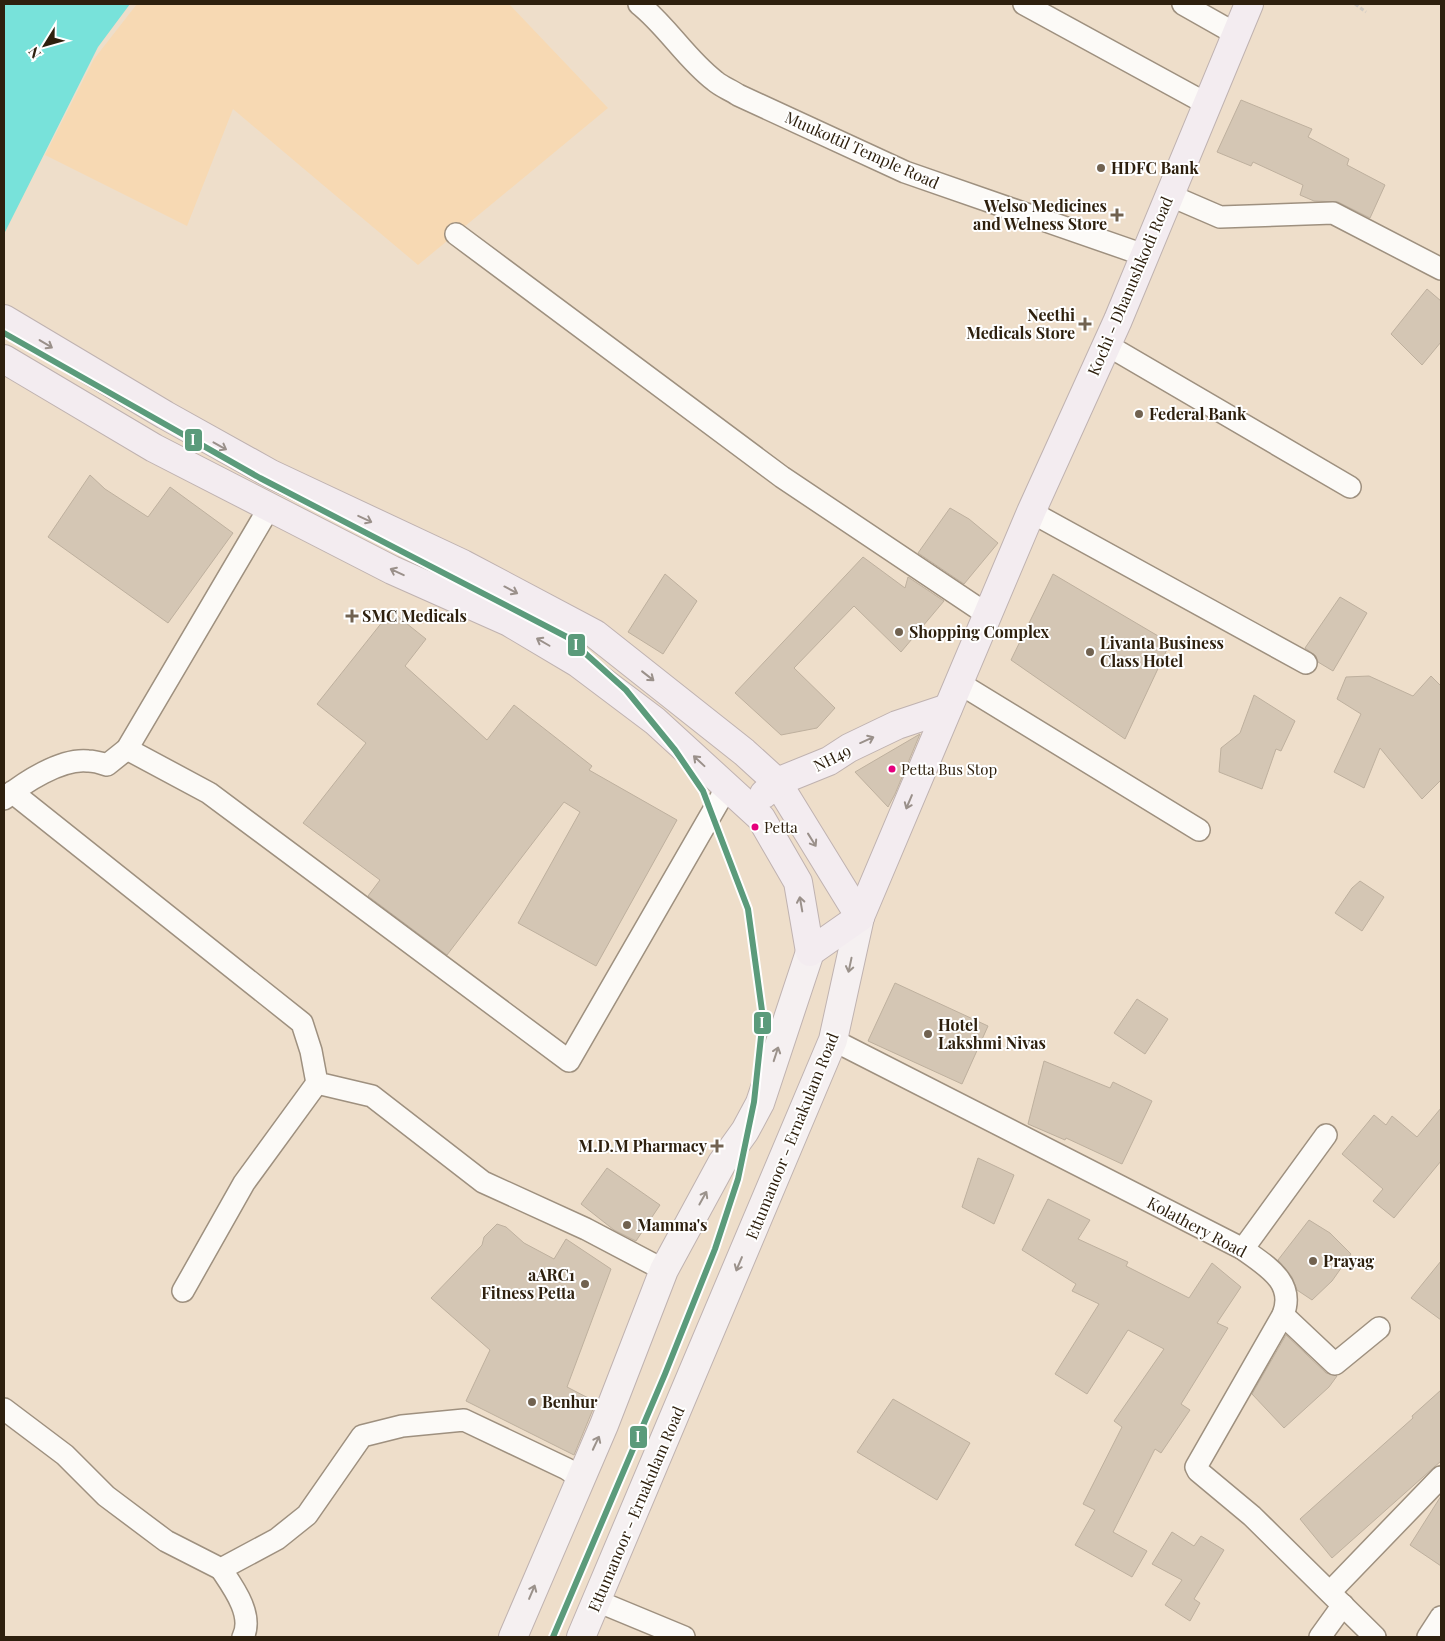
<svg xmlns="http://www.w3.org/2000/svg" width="1445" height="1641" viewBox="0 0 1445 1641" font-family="'Playfair Display',serif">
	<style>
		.built { fill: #f7d9b3 }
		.water { fill: #78e2da }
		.building { fill: #d4c6b4; stroke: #beb09e }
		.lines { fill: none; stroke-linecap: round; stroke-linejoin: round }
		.minor-casing { stroke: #9e907f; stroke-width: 24 }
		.primary-casing { stroke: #bfb2b0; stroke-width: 30 }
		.trunk-casing { stroke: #bfb2b0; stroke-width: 30 }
		.path { stroke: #d0cbc5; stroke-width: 3; stroke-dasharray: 4 2.5; stroke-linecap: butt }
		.minor { stroke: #fcfaf7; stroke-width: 21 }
		.primary { stroke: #f5f0f1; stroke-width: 28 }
		.trunk { stroke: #f3ecf0; stroke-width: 28 }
		.metro-1-casing { stroke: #fff; stroke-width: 10 }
		.metro-1 { stroke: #5b9b7b; stroke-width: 6 }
		.oneway { stroke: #9a908a }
		.oneway2 { stroke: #9b928b }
		.poi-dot { fill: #716250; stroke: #fff; stroke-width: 2 }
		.bus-dot { fill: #e5007d; stroke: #fff; stroke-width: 2 }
		.labels { text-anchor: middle; stroke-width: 4; stroke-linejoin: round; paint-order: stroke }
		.bus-label { font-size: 15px; fill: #2e200e; stroke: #fff; text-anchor: start }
		.street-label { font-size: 16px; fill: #2e200e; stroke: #fff }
		.poi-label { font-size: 16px; font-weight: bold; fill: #2e200e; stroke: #fff; text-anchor: start }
		.line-badge { stroke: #fff; stroke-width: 2 }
		.badge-label { font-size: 14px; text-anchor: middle; font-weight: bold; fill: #fff }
	</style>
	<rect width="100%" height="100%" fill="#eedeca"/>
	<path class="built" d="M 137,4 L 509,4 L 608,108 L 418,265 L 233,109 L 187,226 L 45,155 L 94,59 Z"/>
	<path class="water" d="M 4,4 L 130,4 L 98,47 L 4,234 Z"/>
	<g class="building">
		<path d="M 1241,100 L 1312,129 L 1308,137 L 1349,159 L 1347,165 L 1385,185 L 1370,218 L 1338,202 L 1314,201 L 1300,195 L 1303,185 L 1253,162 L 1251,166 L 1217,152 Z"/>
		<path d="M 1427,289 L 1441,301 L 1441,342 L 1422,365 L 1391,334 Z"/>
		<path d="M 90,475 L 105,489 L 148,517 L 170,487 L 233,533 L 168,623 L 48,537 Z"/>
		<path d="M 950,508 L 969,519 L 998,543 L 964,584 L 918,553 Z"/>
		<path d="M 863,557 L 905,588 L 908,577 L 944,601 L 901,652 L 854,606 L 794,668 L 835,708 L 817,728 L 781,735 L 735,693 Z"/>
		<path d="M 665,574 L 697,601 L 663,654 L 628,632 Z"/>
		<path d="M 1053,574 L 1170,643 L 1125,739 L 1011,660 Z"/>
		<path d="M 1340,597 L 1367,613 L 1333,671 L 1318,662 L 1316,656 L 1305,648 Z"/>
		<path d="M 391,611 L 426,639 L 405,666 L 487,740 L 514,705 L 592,766 L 589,770 L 677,820 L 596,966 L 518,923 L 580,812 L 564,802 L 447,955 L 368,896 L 380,880 L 303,823 L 366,743 L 317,704 Z"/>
		<path d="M 1369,676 L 1413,696 L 1431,676 L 1441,686 L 1441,780 L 1422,799 L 1380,748 L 1364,788 L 1334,772 L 1361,714 L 1337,699 L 1346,677 Z"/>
		<path d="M 1254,695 L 1295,721 L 1281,751 L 1276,749 L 1262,789 L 1219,772 L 1221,748 L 1240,733 Z"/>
		<path d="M 920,734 L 895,794 L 888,807 L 855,772 Z"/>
		<path d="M 1360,881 L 1384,897 L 1362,931 L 1335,913 L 1352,888 Z"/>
		<path d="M 895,983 L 988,1026 L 962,1084 L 868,1041 Z"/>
		<path d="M 1137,999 L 1168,1019 L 1145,1054 L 1114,1033 Z"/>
		<path d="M 1044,1061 L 1110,1088 L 1113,1082 L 1152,1101 L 1122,1164 L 1066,1138 L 1065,1140 L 1028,1124 Z"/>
		<path d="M 1441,1108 L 1441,1161 L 1394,1218 L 1373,1201 L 1383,1189 L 1342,1154 L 1374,1115 L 1386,1125 L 1392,1116 L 1417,1137 Z"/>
		<path d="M 978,1158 L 1014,1175 L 994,1224 L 962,1207 Z"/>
		<path d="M 607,1168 L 660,1205 L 636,1241 L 614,1230 L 581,1204 Z"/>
		<path d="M 1048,1199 L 1090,1220 L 1078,1239 L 1128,1262 L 1126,1266 L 1189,1298 L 1212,1263 L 1241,1287 L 1217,1323 L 1228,1328 L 1181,1404 L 1190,1410 L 1161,1453 L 1155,1449 L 1113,1532 L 1147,1551 L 1132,1577 L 1075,1545 L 1095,1510 L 1083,1504 L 1122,1427 L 1114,1421 L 1164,1349 L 1128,1330 L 1087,1394 L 1055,1374 L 1099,1304 L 1072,1291 L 1076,1284 L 1022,1250 Z"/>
		<path d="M 1309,1220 L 1330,1233 L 1351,1254 L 1332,1281 L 1312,1300 L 1297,1290 L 1292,1277 L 1278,1260 Z"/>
		<path d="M 497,1224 L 506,1227 L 524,1243 L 554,1259 L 566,1239 L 611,1269 L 567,1387 L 596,1402 L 574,1455 L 466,1401 L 490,1350 L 431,1298 L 482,1245 L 484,1237 Z"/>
		<path d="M 1441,1261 L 1441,1320 L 1411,1298 Z"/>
		<path d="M 1286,1335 L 1326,1373 L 1337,1376 L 1329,1387 L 1284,1428 L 1252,1394 Z"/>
		<path d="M 1441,1390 L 1441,1461 L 1332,1558 L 1300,1519 L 1413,1418 L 1412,1416 Z"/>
		<path d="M 893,1399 L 970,1443 L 937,1500 L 857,1452 Z"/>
		<path d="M 1441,1496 L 1441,1566 L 1410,1545 Z"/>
		<path d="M 1172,1532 L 1194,1546 L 1201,1536 L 1224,1550 L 1194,1599 L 1200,1603 L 1190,1621 L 1165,1605 L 1182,1580 L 1152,1564 Z"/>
	</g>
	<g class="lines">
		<g class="minor-casing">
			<g id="minor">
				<path d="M 639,4 C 667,26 686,59 715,81 C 722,87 731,90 738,95 L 905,172 L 1144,255"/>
				<path d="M 1024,4 L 1207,104"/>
				<path d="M 1183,4 L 1236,34"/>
				<path d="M 1169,195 L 1220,217 L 1333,213 L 1441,269"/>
				<path d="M 456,234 L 782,477 L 988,615"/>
				<path d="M 1107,345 L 1350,487"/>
				<path d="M 1031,512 L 1306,663"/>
				<path d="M 959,683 L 1199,830"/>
				<path d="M 127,749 L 209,793 L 569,1061 L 727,787"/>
				<path d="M 12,792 L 302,1023 L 311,1051 L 317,1083 L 372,1096 L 483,1182 L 586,1229 L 664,1270"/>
				<path d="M 4,799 C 23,783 61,758 88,761 C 94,761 101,763 107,765 L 127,749 L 269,508"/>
				<path d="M 833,1040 L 1243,1249 C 1266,1266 1296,1282 1283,1315 L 1196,1467 L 1198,1471 L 1252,1516 L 1375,1637"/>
				<path d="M 1243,1249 L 1326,1135"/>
				<path d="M 183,1291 L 244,1183 L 317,1083"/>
				<path d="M 1283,1315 L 1335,1364 L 1379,1328"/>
				<path d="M 4,1409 L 65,1455 L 106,1496 L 166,1541 L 221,1569 L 277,1539 L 307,1515 L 362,1436 L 402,1426 L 464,1420 L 567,1469 L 580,1478"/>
				<path d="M 221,1569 C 233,1587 254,1615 243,1637"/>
				<path d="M 1330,1592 L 1441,1477"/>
				<path d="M 597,1601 L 684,1637"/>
				<path d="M 1320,1637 L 1343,1605"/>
				<path d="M 1428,1637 L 1441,1617"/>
			</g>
		</g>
		<g class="primary-casing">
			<g id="primary">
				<path d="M 513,1637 L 604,1425 L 664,1270 L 722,1163 L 745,1131 L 760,1103 L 810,952"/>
				<path d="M 581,1637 L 833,1040 L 860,917"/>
			</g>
		</g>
		<g class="trunk-casing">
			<g id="trunk">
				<path d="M 4,319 L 165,415 L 271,474 L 463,564 L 595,634 L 744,752 L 777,782 L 860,917"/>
				<path d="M 4,359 L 154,448 L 392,570 L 509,622 L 578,663 L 655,721 L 761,818 L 798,882 L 810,952 L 860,917 L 1031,512 L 1118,320 L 1249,4"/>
				<path d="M 764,794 L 777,782 L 829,761 L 849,748 L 897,725 L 948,708"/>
			</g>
		</g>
		<path class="path" d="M 1355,4 L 1366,12"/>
		<use href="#minor" class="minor"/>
		<use href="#primary" class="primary"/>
		<use href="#trunk" class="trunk"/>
		<g class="metro-1-casing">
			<path id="metro-1" d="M 4,333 L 260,478 L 567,637 L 626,690 L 675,750 L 703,791 L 748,909 L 763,1018 L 754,1102 L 738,1179 L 715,1249 L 665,1374 L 553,1637"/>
		</g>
		<use href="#metro-1" class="metro-1"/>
	</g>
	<defs><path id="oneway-shaft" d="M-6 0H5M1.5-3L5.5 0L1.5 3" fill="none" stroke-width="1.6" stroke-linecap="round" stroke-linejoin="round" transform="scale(1.25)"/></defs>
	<g class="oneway">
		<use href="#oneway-shaft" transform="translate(46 344) rotate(31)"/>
		<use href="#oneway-shaft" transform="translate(220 446) rotate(29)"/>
		<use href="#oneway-shaft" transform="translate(365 519) rotate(25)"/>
		<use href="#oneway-shaft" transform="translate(397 572) rotate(-155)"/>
		<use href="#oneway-shaft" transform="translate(511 590) rotate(28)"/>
		<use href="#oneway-shaft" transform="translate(543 642) rotate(-150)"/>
		<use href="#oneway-shaft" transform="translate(648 676) rotate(38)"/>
		<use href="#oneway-shaft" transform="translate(867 740) rotate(-24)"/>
		<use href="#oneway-shaft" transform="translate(699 761) rotate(-137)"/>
		<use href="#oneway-shaft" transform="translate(909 802) rotate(113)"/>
		<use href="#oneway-shaft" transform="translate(812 840) rotate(58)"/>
		<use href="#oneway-shaft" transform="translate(801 904) rotate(-100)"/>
	</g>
	<g class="oneway2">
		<use href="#oneway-shaft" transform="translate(850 965) rotate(102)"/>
		<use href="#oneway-shaft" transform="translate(776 1054) rotate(-72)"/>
		<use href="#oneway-shaft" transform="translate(703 1198) rotate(-61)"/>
		<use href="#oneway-shaft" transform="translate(739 1264) rotate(113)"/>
		<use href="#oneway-shaft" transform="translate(596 1443) rotate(-65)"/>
		<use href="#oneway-shaft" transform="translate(532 1592) rotate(-67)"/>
	</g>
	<g class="poi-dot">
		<circle cx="1101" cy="168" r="5"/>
		<path d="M1114.5 207.5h5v5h5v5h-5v5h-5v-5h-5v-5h5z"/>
		<path d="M1082.5 316.5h5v5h5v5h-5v5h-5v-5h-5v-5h5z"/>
		<circle cx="1139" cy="414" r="5"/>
		<path d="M349.5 608.5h5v5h5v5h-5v5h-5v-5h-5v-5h5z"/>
		<circle cx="899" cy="632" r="5"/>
		<circle cx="1090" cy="652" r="5"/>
		<circle cx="928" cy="1034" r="5"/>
		<path d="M714.5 1138.5h5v5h5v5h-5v5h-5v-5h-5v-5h5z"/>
		<circle cx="627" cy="1225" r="5"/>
		<circle cx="1313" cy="1261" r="5"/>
		<circle cx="585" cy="1284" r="5"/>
		<circle cx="532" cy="1402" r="5"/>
	</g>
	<g class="bus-dot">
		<circle cx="892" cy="769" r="4.5"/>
		<circle cx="755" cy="827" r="4.5"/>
	</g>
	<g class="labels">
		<g class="bus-label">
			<text x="901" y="775">Petta Bus Stop</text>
			<text x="764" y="833">Petta</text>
		</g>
		<g class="street-label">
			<text transform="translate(862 150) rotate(24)" y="6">Muukottil Temple Road</text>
			<text transform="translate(1130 286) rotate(-67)" y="6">Kochi - Dhanushkodi Road</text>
			<text transform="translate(832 758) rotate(-27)" y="6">NH49</text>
			<text transform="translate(792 1136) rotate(-68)" y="6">Ettumanoor - Ernakulam Road</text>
			<text transform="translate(1197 1227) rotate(28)" y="6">Kolathery Road</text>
			<text transform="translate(636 1509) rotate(-67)" y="6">Ettumanoor - Ernakulam Road</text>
		</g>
		<g class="poi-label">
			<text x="1111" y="174">HDFC Bank</text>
			<text x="1107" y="212" text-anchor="end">Welso Medicines<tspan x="1107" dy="18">and Welness Store</tspan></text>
			<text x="1075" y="321" text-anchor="end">Neethi<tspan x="1075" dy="18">Medicals Store</tspan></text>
			<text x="1149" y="420">Federal Bank</text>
			<text x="362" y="622">SMC Medicals</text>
			<text x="909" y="638">Shopping Complex</text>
			<text x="1100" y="649">Livanta Business<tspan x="1100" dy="18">Class Hotel</tspan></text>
			<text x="938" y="1031">Hotel<tspan x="938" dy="18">Lakshmi Nivas</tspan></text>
			<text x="707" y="1152" text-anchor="end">M.D.M Pharmacy</text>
			<text x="637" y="1231">Mamma's</text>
			<text x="1323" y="1267">Prayag</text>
			<text x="575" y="1281" text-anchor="end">aARC1<tspan x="575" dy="18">Fitness Petta</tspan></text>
			<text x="542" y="1408">Benhur</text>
		</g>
	</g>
	<g class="line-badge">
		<rect x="184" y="428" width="19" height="24" rx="5" fill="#5b9b7b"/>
		<rect x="567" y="633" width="19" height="24" rx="5" fill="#5b9b7b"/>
		<rect x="753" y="1011" width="19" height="24" rx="5" fill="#5b9b7b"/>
		<rect x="629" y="1425" width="19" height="24" rx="5" fill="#5b9b7b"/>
	</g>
	<g class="badge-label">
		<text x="193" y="445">I</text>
		<text x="576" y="650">I</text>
		<text x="762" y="1028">I</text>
		<text x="638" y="1442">I</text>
	</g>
	<rect width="1445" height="1641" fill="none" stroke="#2e200e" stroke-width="10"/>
	<g transform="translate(45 45) rotate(233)" stroke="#ffffff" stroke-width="4" paint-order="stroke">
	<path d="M0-4L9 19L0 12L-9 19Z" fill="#2e200e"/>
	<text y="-8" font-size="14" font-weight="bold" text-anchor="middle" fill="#2e200e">N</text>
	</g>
</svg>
